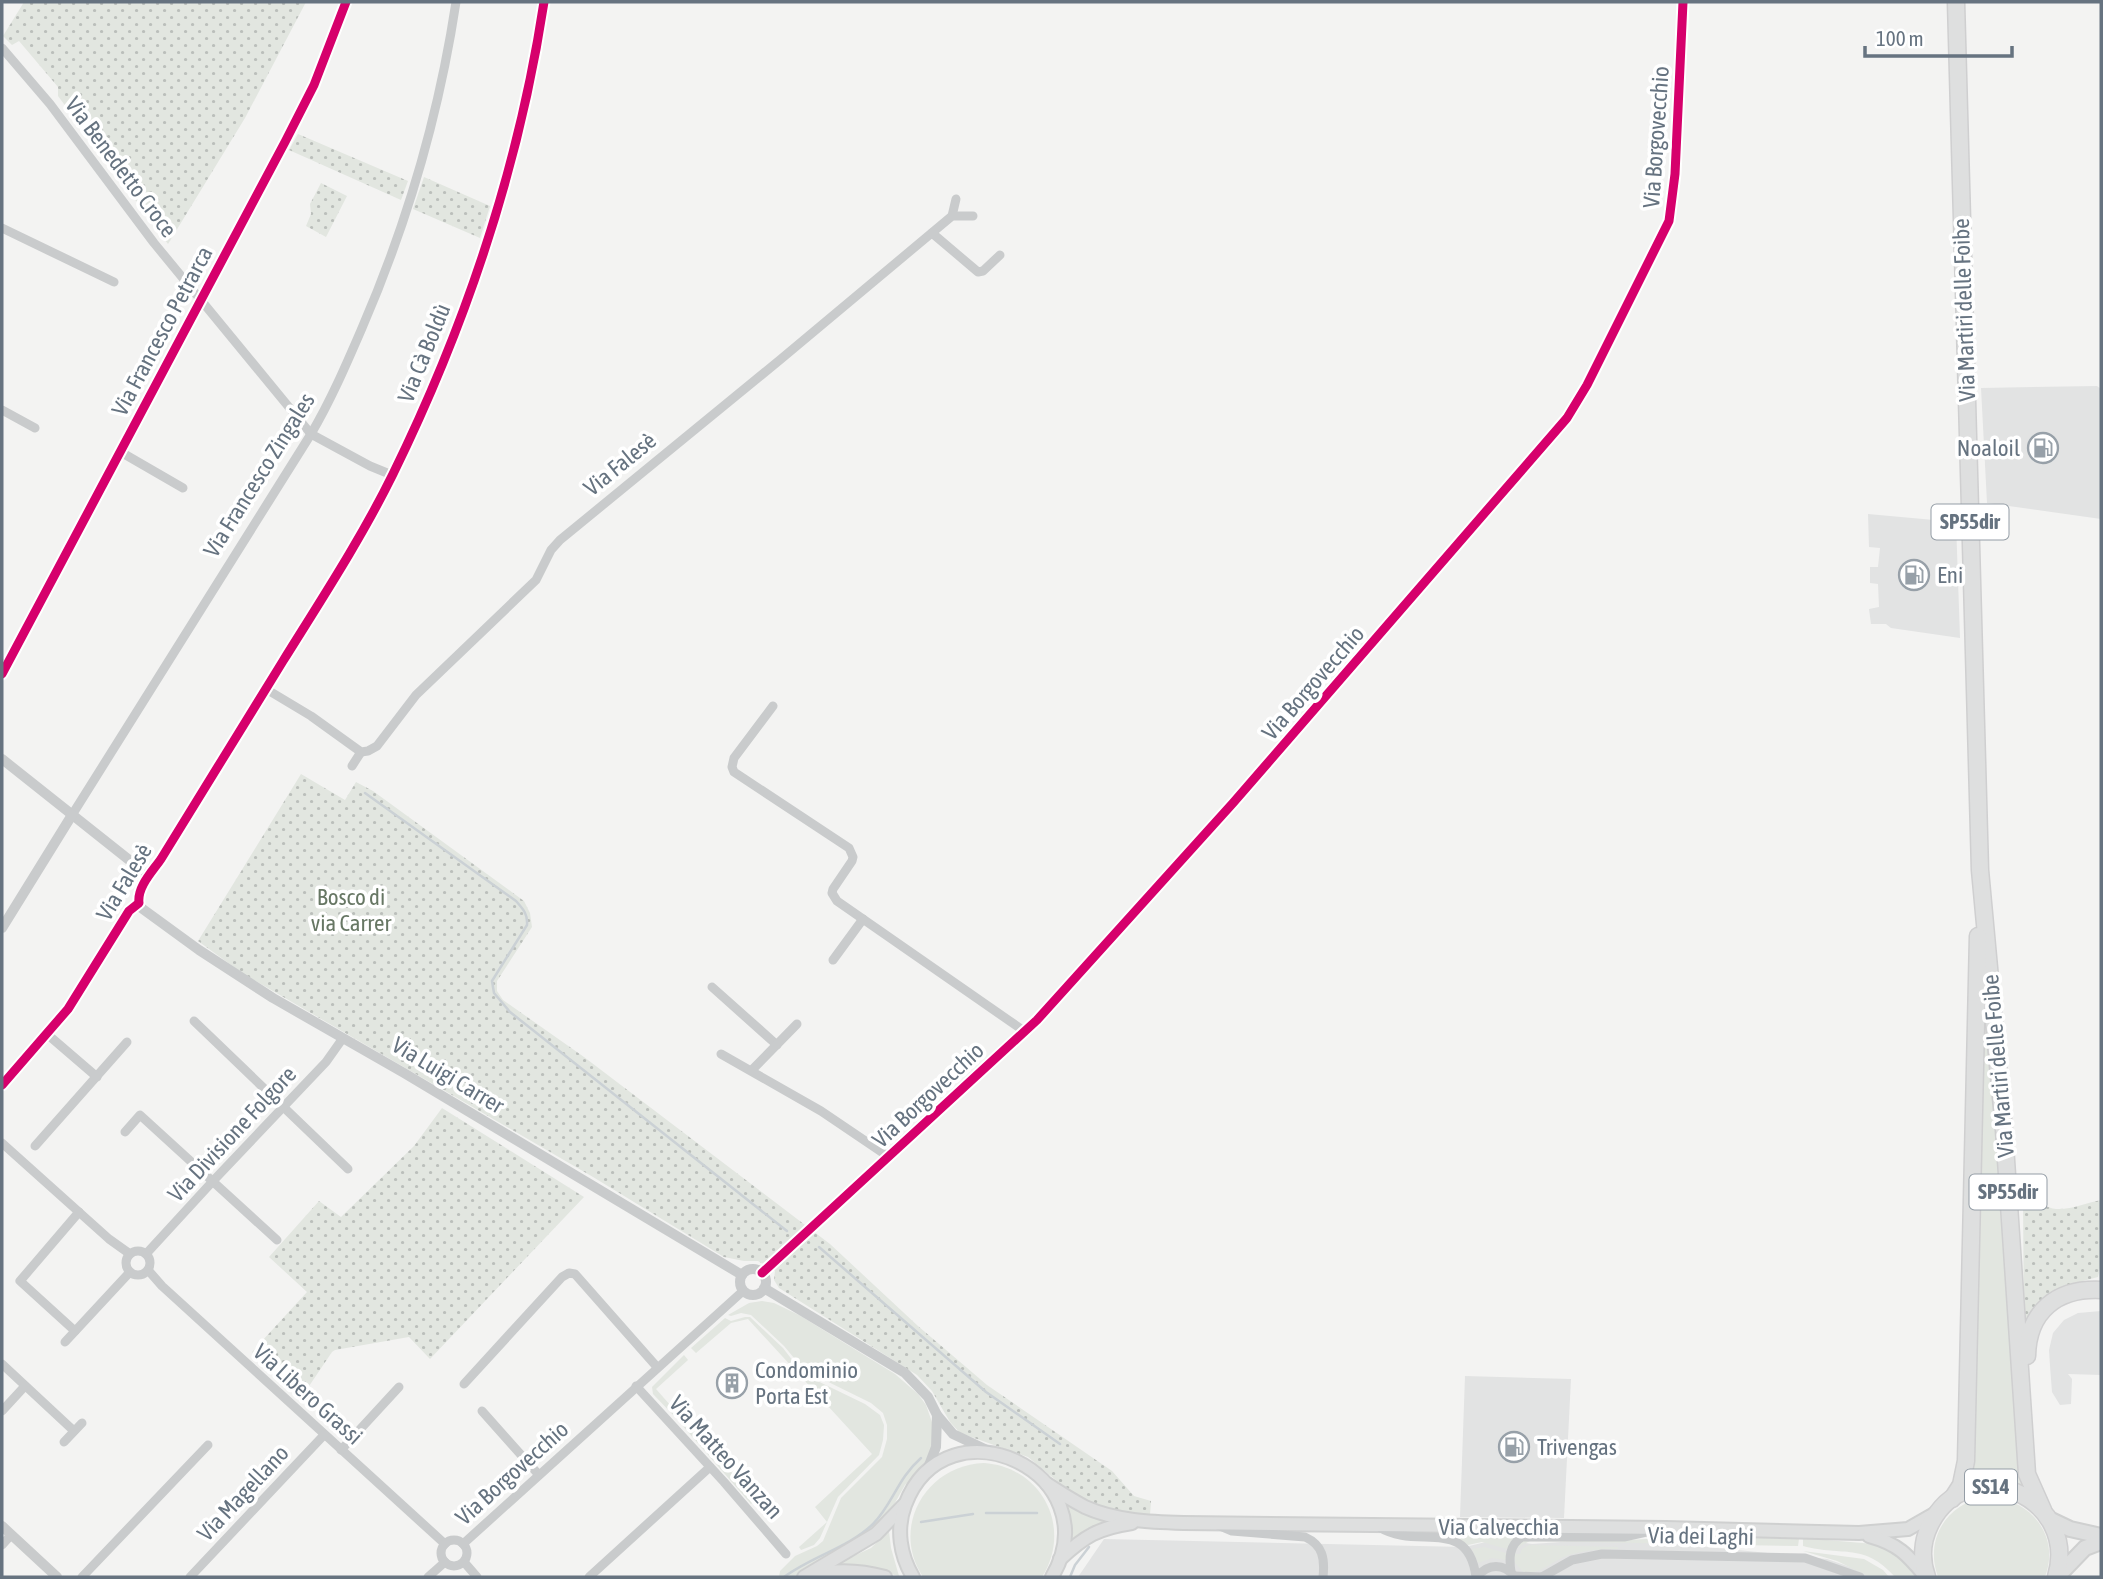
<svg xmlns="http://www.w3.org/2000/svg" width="2103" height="1579" viewBox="0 0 2103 1579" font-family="'Asap Condensed',sans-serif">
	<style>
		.built { fill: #e2e3e3 }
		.grass { fill: #e2e6e0 }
		.park { fill: url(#park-dots) }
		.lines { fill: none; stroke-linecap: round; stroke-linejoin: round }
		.stream { stroke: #cbd1d5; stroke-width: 2.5 }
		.secondary-casing { stroke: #cfd0d0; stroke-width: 16 }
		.primary-casing { stroke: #cfd0d0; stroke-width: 18 }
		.trunk-casing { stroke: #cfcfd0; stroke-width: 19 }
		.minor { stroke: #c9cbcc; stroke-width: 9 }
		.tertiary { stroke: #c9cbcc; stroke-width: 10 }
		.secondary { stroke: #dedfdf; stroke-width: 12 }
		.primary { stroke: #dedfdf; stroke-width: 14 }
		.trunk { stroke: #dedfdf; stroke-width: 16 }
		.cycleway-casing { stroke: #fff; stroke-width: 13 }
		.cycleway { stroke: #d6006c; stroke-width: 9 }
		.labels { text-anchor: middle; stroke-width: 7; stroke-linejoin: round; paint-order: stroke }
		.shield { fill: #fff; stroke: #949da6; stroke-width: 2 }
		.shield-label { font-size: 21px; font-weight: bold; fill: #667380 }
		.street-label { font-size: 23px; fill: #667380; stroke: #fff }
		.poi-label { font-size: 23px; fill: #667380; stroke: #fff; text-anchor: start }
		.park-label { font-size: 23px; fill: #677764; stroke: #fff }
	</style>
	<defs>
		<pattern id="park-dots" width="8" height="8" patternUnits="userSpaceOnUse" patternTransform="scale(1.75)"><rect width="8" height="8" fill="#e2e6e0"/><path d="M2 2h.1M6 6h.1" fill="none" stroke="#bbbfbb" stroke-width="1.8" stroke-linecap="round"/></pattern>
	</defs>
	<rect width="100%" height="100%" fill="#f3f3f2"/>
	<g class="built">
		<path d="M 2097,386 L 2101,389 L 2101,519 L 1987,503 L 1981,388 Z"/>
		<path d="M 1868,514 L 1956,522 L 1960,638 L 1891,628 L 1886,624 L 1871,624 L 1869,609 L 1879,607 L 1878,584 L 1870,583 L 1870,567 L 1878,567 L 1880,548 L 1869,547 Z"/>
		<path d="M 2101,1311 L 2101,1375 L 2068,1374 L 2072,1379 L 2071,1404 L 2060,1405 L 2052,1392 L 2050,1366 L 2049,1350 L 2053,1333 L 2064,1320 L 2078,1313 Z"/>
		<path d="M 1465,1376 L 1571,1379 L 1564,1518 L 1460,1517 Z"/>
		<path d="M 1104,1539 L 1465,1547 L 1498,1539 L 1532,1544 L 1590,1540 L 1648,1541 L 1827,1559 L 1862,1571 L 1871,1577 L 1078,1577 Z"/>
	</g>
	<g class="grass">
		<path d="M 1983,1021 L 1989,1024 L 2024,1482 L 2022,1485 L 2007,1480 L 1990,1478 L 1971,1481 L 1969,1479 Z"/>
		<path d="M 762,1301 L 774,1303 L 799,1315 L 895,1374 L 918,1394 L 926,1405 L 933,1425 L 931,1449 L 923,1467 L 905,1485 L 883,1524 L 842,1551 L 794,1577 L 779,1577 L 780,1571 L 795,1556 L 817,1546 L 823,1541 L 841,1498 L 882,1457 L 887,1439 L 887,1425 L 883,1413 L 871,1403 L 804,1370 L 784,1346 L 751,1315 L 741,1313 L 731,1316 L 728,1315 L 749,1303 Z"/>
		<path d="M 745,1317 L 750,1317 L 783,1348 L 803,1374 L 865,1404 L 880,1415 L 884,1425 L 883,1440 L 879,1455 L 838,1497 L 820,1538 L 814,1545 L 801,1550 L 799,1547 L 827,1522 L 815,1507 L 872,1454 L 748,1319 L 731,1323 L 696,1353 L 691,1348 L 725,1318 L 731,1321 Z"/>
		<path d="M 684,1355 L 688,1360 L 656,1389 L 678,1414 L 675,1417 L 653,1394 L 652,1387 Z"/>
		<path d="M 686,1421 L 756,1500 L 751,1504 L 682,1425 Z"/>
		<path d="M 984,1463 C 1042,1467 1073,1528 1042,1577 L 923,1577 C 890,1527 926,1465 984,1463 Z"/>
		<path d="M 1986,1497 C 2029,1497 2061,1535 2045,1577 L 1938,1577 C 1924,1539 1947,1503 1986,1497 Z"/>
		<path d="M 1068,1506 L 1104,1521 L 1085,1530 L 1072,1539 Z"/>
		<path d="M 889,1531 L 891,1548 L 899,1576 L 857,1566 L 834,1565 L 871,1548 Z"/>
		<path d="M 1431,1533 L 1522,1533 L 1512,1540 L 1507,1549 L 1482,1542 L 1468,1545 L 1455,1537 Z"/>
		<path d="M 1699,1536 L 1799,1539 L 1798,1546 L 1530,1541 L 1514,1549 L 1525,1539 L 1629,1540 Z"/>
		<path d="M 1803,1538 L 1886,1545 L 1907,1560 L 1917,1577 L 1895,1577 C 1864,1542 1844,1557 1803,1546 Z"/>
		<path d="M 1529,1545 L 1618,1547 L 1618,1549 C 1600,1549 1583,1550 1566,1556 C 1549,1563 1543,1573 1524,1573 L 1515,1563 L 1514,1554 L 1520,1554 L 1522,1549 Z"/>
		<path d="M 1484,1547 L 1506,1553 L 1506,1560 L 1492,1558 L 1478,1563 L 1472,1549 Z"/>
		<path d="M 1803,1551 L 1864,1559 L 1883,1570 L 1889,1577 L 1870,1577 L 1837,1561 Z"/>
	</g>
	<g class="park">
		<path d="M 24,2 L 306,2 L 245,118 L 168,244 L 58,96 L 58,87 L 19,41 L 12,45 L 3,36 Z"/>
		<path d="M 298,134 L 408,181 L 401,200 L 289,150 Z"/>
		<path d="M 424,177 L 490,206 L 480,238 L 413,209 Z"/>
		<path d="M 321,183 L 347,196 L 326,237 L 306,226 L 311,214 L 310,204 Z"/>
		<path d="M 301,774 L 345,800 L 356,782 L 373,791 L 524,901 L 530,913 L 532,927 L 497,981 L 497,991 L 503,1000 L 584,1057 L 830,1244 L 918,1326 L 987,1385 L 1112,1471 L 1134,1496 L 1151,1501 L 1150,1515 L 1103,1509 L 1088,1503 L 1069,1491 L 1028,1457 L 960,1433 L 950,1422 L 932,1391 L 917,1375 L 779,1288 L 774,1280 L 775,1271 L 758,1261 L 744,1261 L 724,1257 L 593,1177 L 242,973 L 198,941 Z"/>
		<path d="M 442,1108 L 584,1197 L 430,1359 L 409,1337 L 335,1350 L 332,1352 L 301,1398 L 252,1352 L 307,1292 L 269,1257 L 319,1201 L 341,1217 L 414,1146 Z"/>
		<path d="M 2023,1199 C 2040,1199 2044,1208 2056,1209 C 2071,1210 2086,1203 2101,1200 L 2101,1264 L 2098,1277 L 2075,1283 L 2024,1328 Z"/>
	</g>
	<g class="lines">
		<g class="stream">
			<path d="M 365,793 L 516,901 C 523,909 528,914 527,925 L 492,981 L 494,993 L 510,1012 L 787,1231"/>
			<path d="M 819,1247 L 986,1392 L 1060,1444"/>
			<path d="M 986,1513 L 1037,1513"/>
			<path d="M 921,1522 L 973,1514"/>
			<path d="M 784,1577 C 812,1556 848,1548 873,1524 C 893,1504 897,1479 921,1458"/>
			<path d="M 1070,1577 L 1075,1565 L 1089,1547"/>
		</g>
		<g class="secondary-casing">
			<g id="secondary">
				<path d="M 1047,1484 C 1059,1492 1072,1500 1085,1507 C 1116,1521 1151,1522 1184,1523 L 1666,1528 L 1859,1533 L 1908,1529 L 1936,1513"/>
				<path d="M 1869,1536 C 1898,1544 1907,1554 1926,1577"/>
				<path d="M 1060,1559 C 1085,1536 1098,1528 1132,1523"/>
				<path d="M 811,1575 C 837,1569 860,1570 885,1577"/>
				<path d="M 804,1577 L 876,1534 L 904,1505"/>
				<path d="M 913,1577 C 900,1555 896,1529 905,1505 C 946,1396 1112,1473 1052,1577"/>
			</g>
		</g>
		<g class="primary-casing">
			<g id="primary">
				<path d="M 2049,1519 L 2070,1529 L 2101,1536"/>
				<path d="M 2057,1577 L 2085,1548 L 2101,1542"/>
			</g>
		</g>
		<g class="trunk-casing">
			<g id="trunk">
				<path d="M 1956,2 L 1980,870 L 2004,1130 L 2027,1474 L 2043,1510"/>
				<path d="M 2027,1356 C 2028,1311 2057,1288 2101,1290"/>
				<path d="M 1952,1499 L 1961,1485 L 1966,1461 L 1978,936"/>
				<path d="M 1927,1577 C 1921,1560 1922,1541 1930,1525 C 1967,1449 2080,1496 2056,1577"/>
			</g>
		</g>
		<g class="minor">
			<path d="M 2,48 L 50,104 L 154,243 L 311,434 L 370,466 L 392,475"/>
			<path d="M 952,216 L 956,199"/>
			<path d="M 2,228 L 114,282"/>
			<path d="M 932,233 L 978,272 L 983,271 L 1000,255"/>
			<path d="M 2,410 L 35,428"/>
			<path d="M 119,451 L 183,488"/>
			<path d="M 2,674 L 285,142 L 314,85 L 346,2"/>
			<path d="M 266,689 L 311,716 L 361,752 L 368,751 L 377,746 L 416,695 L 536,580 L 551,550 L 560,540 L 781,359 L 952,216 L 973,216"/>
			<path d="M 773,706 L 734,758 L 732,767 L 734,772 L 849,848 L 853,857 L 852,861 L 833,889 L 832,893 L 837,901 L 1024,1031"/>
			<path d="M 352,766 L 361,752"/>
			<path d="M 72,815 L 311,434 C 331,400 346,365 362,328 C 407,224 439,114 456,2"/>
			<path d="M 146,879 L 161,859 C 202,793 242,727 283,661 C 321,600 361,539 393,474 C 466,325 519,166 544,2"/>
			<path d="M 833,960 L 863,919"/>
			<path d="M 712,987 L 777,1045"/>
			<path d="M 194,1021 L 348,1169"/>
			<path d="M 47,1034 L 97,1077"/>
			<path d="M 721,1054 L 821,1111 L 889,1157"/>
			<path d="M 752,1070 L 797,1024"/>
			<path d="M 2,1085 L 68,1009 L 129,911 L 139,903"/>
			<path d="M 125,1132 L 140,1115 L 277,1240"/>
			<path d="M 2,1143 L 109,1239 L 130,1254"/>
			<path d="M 35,1146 L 127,1042"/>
			<circle cx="138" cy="1263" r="12"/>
			<path d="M 146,1254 L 213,1181 L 326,1062 L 343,1038"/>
			<path d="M 148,1270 L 162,1286 L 445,1544"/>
			<path d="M 762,1273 L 1037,1020 L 1233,803 L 1567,418 L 1587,385 L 1669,221 L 1675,174 L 1683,2"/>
			<path d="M 75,1331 L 20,1281 L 79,1212"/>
			<path d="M 65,1342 L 130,1272"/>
			<path d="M 2,1364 L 74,1431"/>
			<path d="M 464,1384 L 562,1277 L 569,1273 L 575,1274 L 657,1367"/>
			<path d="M 636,1386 L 724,1482 L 786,1554"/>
			<path d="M 2,1411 L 25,1386"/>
			<path d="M 482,1411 L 539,1475"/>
			<path d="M 64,1442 L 82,1423"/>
			<path d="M 341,1450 L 399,1387"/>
			<path d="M 1218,1525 L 1232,1531 L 1305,1537 C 1323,1545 1325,1559 1323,1577"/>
			<path d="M 1379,1527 C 1417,1551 1468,1515 1476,1577"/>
			<circle cx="454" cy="1553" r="13"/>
			<path d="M 463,1544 L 743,1291"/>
			<path d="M 2,1545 L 11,1535"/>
			<path d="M 464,1562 L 477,1577"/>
			<path d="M 1511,1572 C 1509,1558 1509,1545 1522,1537 L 1624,1537 L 1651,1531"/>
			<path d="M 1514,1576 L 1543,1577"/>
			<path d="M 82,1577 L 208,1445"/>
			<path d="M 190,1577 L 324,1435"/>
			<path d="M 428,1577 L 445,1562"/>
			<path d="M 589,1577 L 710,1467"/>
			<path d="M 1477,1577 C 1488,1563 1504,1563 1515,1577"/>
			<path d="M 1542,1577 L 1572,1560 L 1602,1554 L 1805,1558 L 1860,1577"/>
		</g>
		<g class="tertiary">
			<path d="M 2,759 L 138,867 L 146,879 L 138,897 L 140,907 L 199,950 L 273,998 L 404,1073 L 742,1275"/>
			<path d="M 2,928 L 72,815"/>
			<circle cx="753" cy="1282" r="13"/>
			<path d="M 764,1288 L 905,1373 L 928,1397 L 937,1415 L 953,1434 L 991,1452"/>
			<path d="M 926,1473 L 936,1447 L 937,1415"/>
			<path d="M 2,1526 L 57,1577"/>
		</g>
		<use href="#secondary" class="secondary"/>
		<use href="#primary" class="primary"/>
		<use href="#trunk" class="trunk"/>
		<g class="cycleway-casing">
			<g id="cycleway">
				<path d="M 2,674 L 285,142 L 314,85 L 346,2"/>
				<path d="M 2,1085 L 68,1009 L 129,911 L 139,903 C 137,887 152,872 161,859 C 202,793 242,727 283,661 C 321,600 361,539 393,474 C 466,325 519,166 544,2"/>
				<path d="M 762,1273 L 1037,1020 L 1233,803 L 1567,418 L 1587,385 L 1669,221 L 1675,174 L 1683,2"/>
			</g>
		</g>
		<use href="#cycleway" class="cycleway"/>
	</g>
	<defs>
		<g id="fuel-ring" transform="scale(1.575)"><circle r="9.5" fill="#fff" stroke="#97a0a8" stroke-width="1.5"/><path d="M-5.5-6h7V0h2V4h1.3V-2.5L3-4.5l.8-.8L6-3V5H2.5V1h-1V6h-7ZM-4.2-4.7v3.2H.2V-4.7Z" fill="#97a0a8"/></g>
		<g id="building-ring" transform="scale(1.575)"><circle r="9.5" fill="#fff" stroke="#97a0a8" stroke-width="1.5"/><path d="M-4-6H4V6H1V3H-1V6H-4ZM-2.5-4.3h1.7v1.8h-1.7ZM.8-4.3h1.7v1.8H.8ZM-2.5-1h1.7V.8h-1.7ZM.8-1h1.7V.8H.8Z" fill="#97a0a8"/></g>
	</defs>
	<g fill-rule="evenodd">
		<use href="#fuel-ring" x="2043" y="448"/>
		<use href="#fuel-ring" x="1914" y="575"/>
		<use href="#building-ring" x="732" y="1383"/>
		<use href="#fuel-ring" x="1514" y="1447"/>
	</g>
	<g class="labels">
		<g class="shield">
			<rect x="1931.5" y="504.5" width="77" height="35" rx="5"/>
			<rect x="1969.5" y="1174.5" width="77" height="35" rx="5"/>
			<rect x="1965" y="1469.5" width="52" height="35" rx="5"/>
		</g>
		<g class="shield-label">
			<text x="1970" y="529">SP55dir</text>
			<text x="2008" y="1199">SP55dir</text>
			<text x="1991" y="1494">SS14</text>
		</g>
		<g class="street-label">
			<text transform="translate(1656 137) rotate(-86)" y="8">Via Borgovecchio</text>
			<text transform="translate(121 167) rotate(53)" y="8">Via Benedetto Croce</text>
			<text transform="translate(1964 310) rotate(-92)" y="8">Via Martiri delle Foibe</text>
			<text transform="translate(162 331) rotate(-62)" y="8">Via Francesco Petrarca</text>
			<text transform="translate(424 353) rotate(-68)" y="8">Via Cà Boldù</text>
			<text transform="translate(620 464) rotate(-39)" y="8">Via Falesè</text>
			<text transform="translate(259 475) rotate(-58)" y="8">Via Francesco Zingales</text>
			<text transform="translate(1313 683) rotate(-49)" y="8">Via Borgovecchio</text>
			<text transform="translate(124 882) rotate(-59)" y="8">Via Falesè</text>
			<text transform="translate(1998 1066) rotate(-95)" y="8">Via Martiri delle Foibe</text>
			<text transform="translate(448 1075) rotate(31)" y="8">Via Luigi Carrer</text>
			<text transform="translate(928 1095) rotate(-43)" y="8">Via Borgovecchio</text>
			<text transform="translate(232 1134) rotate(-47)" y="8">Via Divisione Folgore</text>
			<text transform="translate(308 1394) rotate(42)" y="8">Via Libero Grassi</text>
			<text transform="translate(726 1457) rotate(48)" y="8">Via Matteo Vanzan</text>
			<text transform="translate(512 1473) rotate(-42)" y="8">Via Borgovecchio</text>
			<text transform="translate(243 1493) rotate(-47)" y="8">Via Magellano</text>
			<text x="1499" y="1535">Via Calvecchia</text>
			<text transform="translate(1701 1536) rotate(1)" y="8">Via dei Laghi</text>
		</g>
		<g class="poi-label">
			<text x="2020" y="456" text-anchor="end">Noaloil</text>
			<text x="1937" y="583">Eni</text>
			<text x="755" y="1378">Condominio<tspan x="755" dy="26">Porta Est</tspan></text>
			<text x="1537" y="1455">Trivengas</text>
		</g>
		<g class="park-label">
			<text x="351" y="905">Bosco di<tspan x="351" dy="26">via Carrer</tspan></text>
		</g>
	</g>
	<rect width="2103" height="1579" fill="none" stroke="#667380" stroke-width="7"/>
	<path d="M1865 46v10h147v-10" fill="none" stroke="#667380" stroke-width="3.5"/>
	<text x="1876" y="46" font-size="21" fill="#667380" stroke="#ffffff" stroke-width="5" paint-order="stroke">100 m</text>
</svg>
